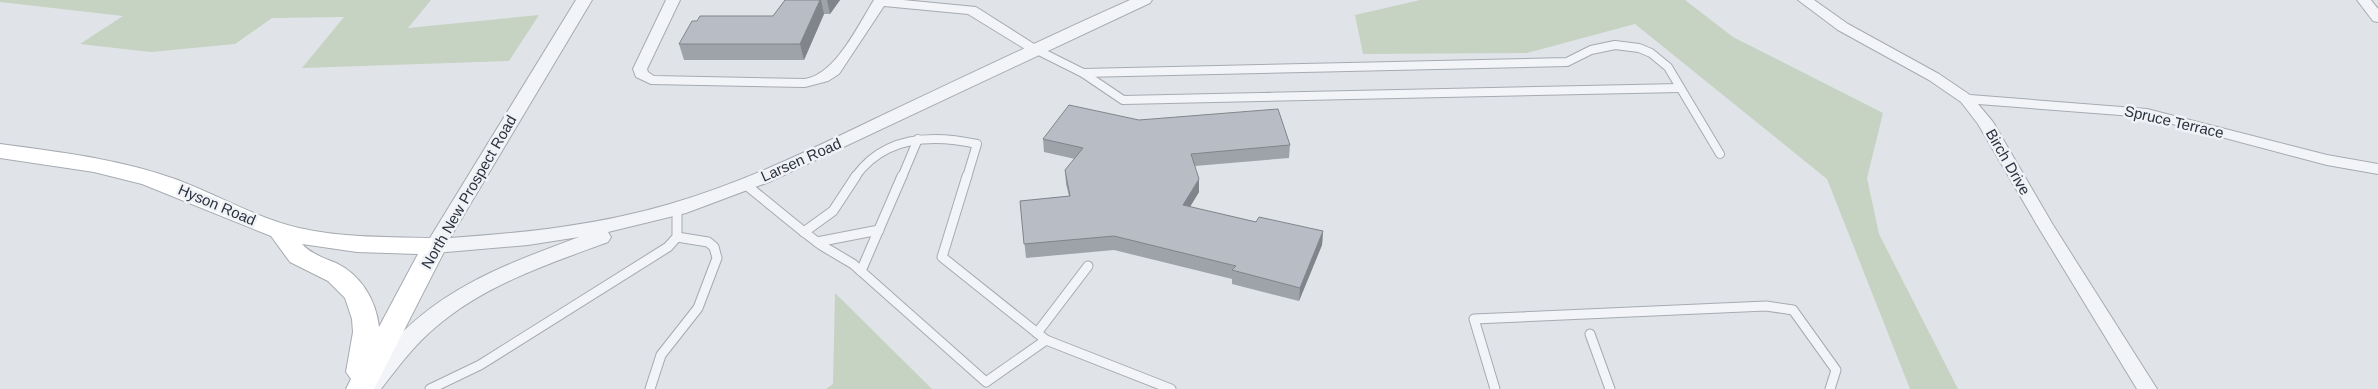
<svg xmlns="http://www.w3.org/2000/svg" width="2378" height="389" viewBox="0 0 2378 389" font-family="Helvetica,sans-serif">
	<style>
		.green { fill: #c6d2c2 }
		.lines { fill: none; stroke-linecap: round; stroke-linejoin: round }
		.service-far1-casing { stroke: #a6abb2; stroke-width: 10 }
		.service-casing { stroke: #a6abb2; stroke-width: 11 }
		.minor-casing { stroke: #a6abb2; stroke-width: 2 }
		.tertiary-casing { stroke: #a6abb2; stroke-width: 2 }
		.secondary-casing { stroke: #a6abb2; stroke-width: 2 }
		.service-far1 { stroke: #f3f4f7; stroke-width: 8 }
		.service { stroke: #f3f4f7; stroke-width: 9 }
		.minor { fill: #f3f4f7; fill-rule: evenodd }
		.tertiary { fill: #f3f4f7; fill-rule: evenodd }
		.secondary { fill: #fff; fill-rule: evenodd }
		.wall { fill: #9ea3a9 }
		.shaded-wall { fill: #81848a }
		.building { fill: #b8bdc5; stroke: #81848a }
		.labels { text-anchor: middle; stroke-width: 5; stroke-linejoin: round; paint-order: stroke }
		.street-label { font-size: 15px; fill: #2a323f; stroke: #f0f2f6 }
	</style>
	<rect width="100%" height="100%" fill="#e0e4e8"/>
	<g class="green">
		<path d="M 0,0 L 431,0 L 408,28 L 539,15 L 509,61 L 302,68 L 344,17 L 272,18 L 235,44 L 151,52 L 80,44 L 123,16 L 0,2 Z"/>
		<path d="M 1420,0 L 1685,0 L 1733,37 L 1883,113 L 1867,178 L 1879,234 L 1958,389 L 1910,389 L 1827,179 L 1635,24 L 1527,53 L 1363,54 L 1355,15 Z"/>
		<path d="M 835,293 L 932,389 L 826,389 L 833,384 Z"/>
	</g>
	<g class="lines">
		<g class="service-far1-casing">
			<g id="service-far1">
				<path d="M 1035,49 L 1083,73 L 1567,62 L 1591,50 L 1615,45 L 1639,48 L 1651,53 L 1668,67 L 1720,154"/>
				<path d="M 1083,73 L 1123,100 L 1680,88"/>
				<path d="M 855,177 C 884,136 932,134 977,144 L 967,177"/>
				<path d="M 902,177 L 918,139"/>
			</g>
		</g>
		<g class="service-casing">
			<g id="service">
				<path d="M 745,184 L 804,232"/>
				<path d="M 804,232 L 821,245 L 853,264 L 986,382 L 1046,340 L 942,257 L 967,176"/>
				<path d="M 804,232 L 833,211 L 856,176"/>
				<path d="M 817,242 L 879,230"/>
				<path d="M 861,271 L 902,176"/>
				<path d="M 1037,333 L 1088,266"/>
				<path d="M 1590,334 L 1610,389"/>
				<path d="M 1046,340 L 1171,389"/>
				<path d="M 430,389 L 480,365 L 668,247 L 677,237 L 677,208"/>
				<path d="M 650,389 L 661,355 L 698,308 L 717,258 L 714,247 L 708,242 L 677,237"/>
				<path d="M 1495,389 L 1474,319 L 1766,306 L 1793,310 L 1836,370 L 1830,389"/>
			</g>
		</g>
		<g class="minor-casing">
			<g id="minor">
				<path d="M 666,0 L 680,0 L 647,69 L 648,72 L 654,76 L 805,79 C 836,74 858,25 874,0 L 903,0 L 976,7 L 1042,49 L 1040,52 L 1030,52 L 968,14 L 884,6 L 839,74 L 828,81 L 805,87 L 651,84 L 636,77 L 633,69 Z"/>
				<path d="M 1798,0 L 1814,0 L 1848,24 L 1939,74 L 1970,95 L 2147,109 L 2327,155 L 2378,164 L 2378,174 L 2327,165 L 2146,117 L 1978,104 L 1993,122 L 2053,225 L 2157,389 L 2137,389 L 2037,225 L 1978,124 L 1961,102 L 1929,80 L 1838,30 Z"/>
				<path d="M 2357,0 L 2371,0 L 2378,9 L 2378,22 L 2373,21 Z"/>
			</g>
		</g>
		<g class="tertiary-casing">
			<path id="tertiary" d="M 576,0 L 592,0 L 450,238 C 524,233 599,225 670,204 C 746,182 816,147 887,113 C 968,75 1049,36 1130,0 L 1152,0 L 1150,3 L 769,182 L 686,213 L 608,232 L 611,237 L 608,242 C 549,264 486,284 437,326 C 415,344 398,367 381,389 L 356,389 C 363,376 374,364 384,352 C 437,289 504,265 579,237 L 528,245 L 435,253 L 428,251 L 425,246 Z"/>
		</g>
		<g class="secondary-casing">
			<path id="secondary" d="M 0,144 C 59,152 119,159 175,179 C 216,194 256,218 299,228 C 343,238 390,237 435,238 L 444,240 L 447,246 L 374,389 L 346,389 L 351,379 L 346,372 L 353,332 L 352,319 L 345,298 L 328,281 L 290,262 L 271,236 L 142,184 L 94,172 L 0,158 ZM 302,244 L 357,252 L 418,254 L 379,327 C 376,300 361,275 336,263 C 324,258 311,254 302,244 Z"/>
		</g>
		<use href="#service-far1" class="service-far1"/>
		<use href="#service" class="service"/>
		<use href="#minor" class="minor"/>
		<use href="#tertiary" class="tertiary"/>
		<use href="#secondary" class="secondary"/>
	</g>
	<g class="wall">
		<path d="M 785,0 L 840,0 L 830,14 L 824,14 L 804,60 L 684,60 L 679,44 L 697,21 L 773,16 Z"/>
		<path d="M 1139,120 L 1290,145 L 1289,158 L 1195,166 L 1199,192 L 1190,207 L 1256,222 L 1323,231 L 1322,245 L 1299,301 L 1232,284 L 1232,279 L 1114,250 L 1026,258 L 1020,201 L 1069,196 L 1066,184 L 1065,170 L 1075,159 L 1044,152 L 1043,139 Z"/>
	</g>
	<g class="shaded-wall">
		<path d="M 820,0 L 821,0 L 824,14 L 804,60 L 800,44 Z"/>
		<path d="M 827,0 L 840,0 L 830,14 Z"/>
		<path d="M 1199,179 L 1199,192 L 1183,218 L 1183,205 Z"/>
		<path d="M 1323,231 L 1322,245 L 1299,301 L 1300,288 Z"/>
	</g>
	<g class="building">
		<path d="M 785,0 L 820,0 L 800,44 L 679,44 L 692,21 L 697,21 L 700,16 L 773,16 Z"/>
		<path d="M 1069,105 L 1139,120 L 1278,109 L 1290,145 L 1191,154 L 1199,179 L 1183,205 L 1256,222 L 1259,217 L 1323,231 L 1300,288 L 1232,270 L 1236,266 L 1114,236 L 1024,244 L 1020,201 L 1070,196 L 1065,170 L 1083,148 L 1043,139 Z"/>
	</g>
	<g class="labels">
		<g class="street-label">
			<text transform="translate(2174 122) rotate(13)" y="5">Spruce Terrace</text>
			<text transform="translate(801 160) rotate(-24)" y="5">Larsen Road</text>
			<text transform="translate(2008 162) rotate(60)" y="5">Birch Drive</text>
			<text transform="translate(469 192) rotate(-60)" y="5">North New Prospect Road</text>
			<text transform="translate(217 205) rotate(23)" y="5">Hyson Road</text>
		</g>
	</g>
</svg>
